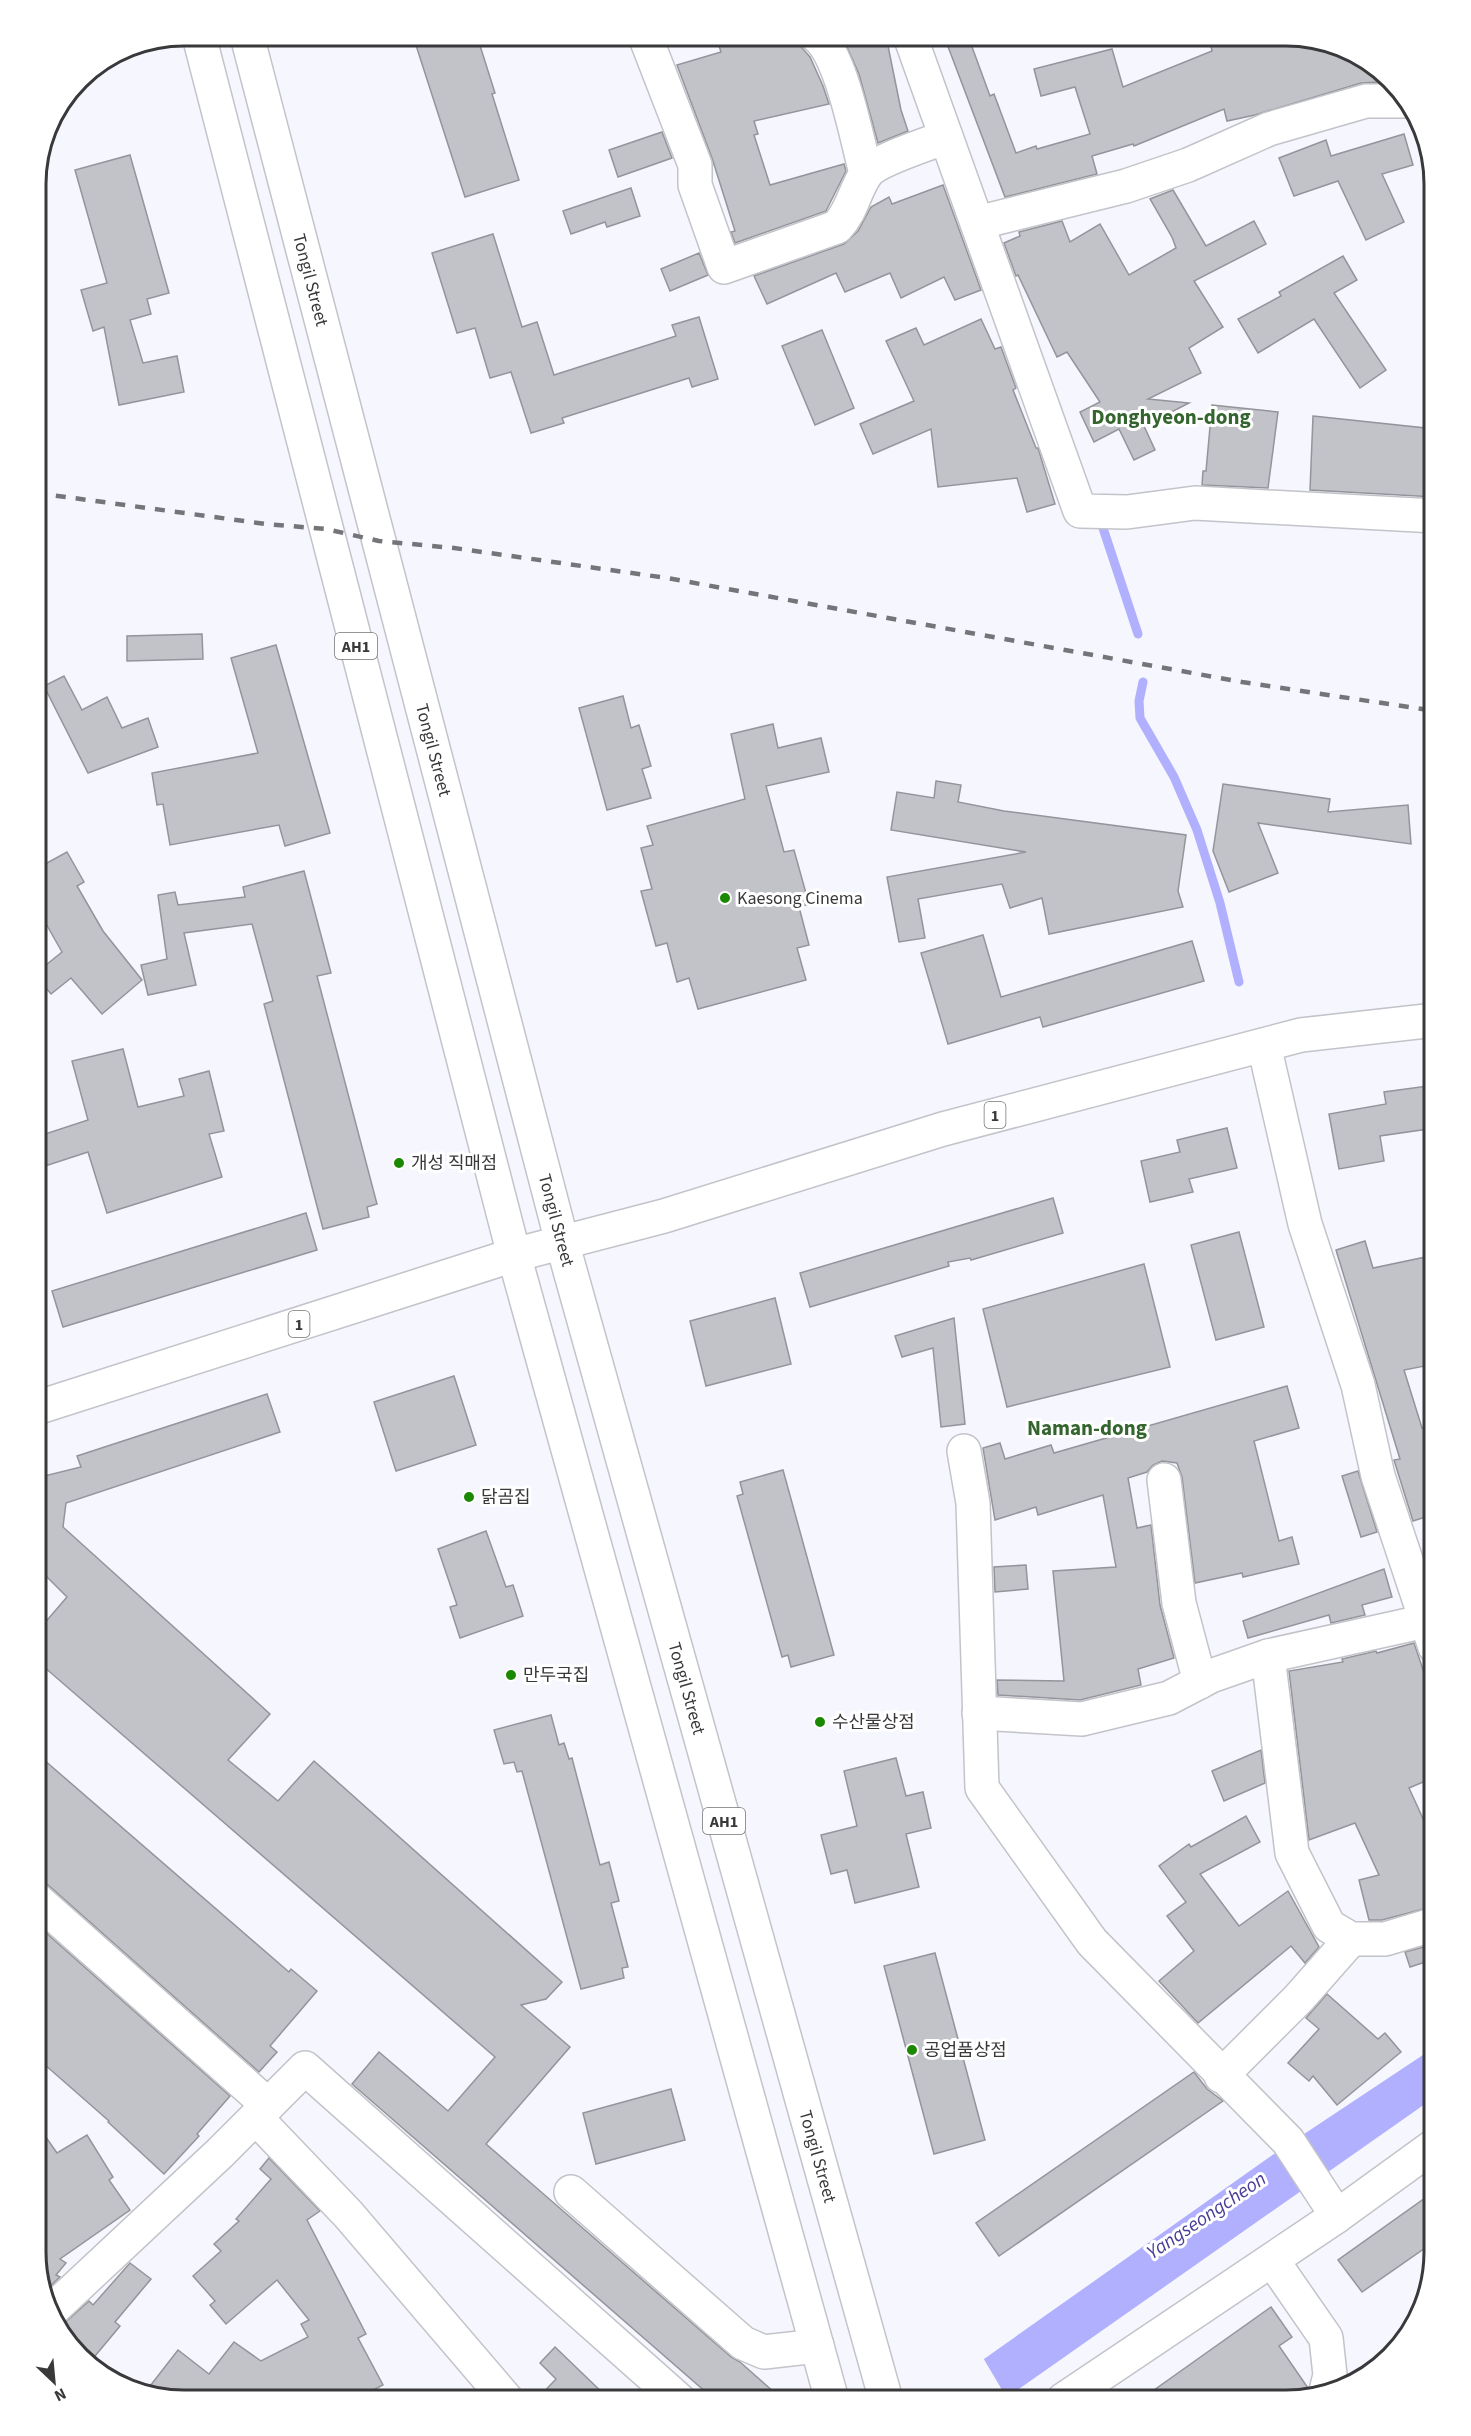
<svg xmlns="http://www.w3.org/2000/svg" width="1471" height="2436" viewBox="0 0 1471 2436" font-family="'Source Sans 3','Noto Sans KR',sans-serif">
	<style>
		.water { fill: #b0b0fe }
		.pier { fill: #f6f6fe }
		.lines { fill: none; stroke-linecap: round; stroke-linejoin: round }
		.stream { stroke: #b0b0fe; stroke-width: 9 }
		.building { fill: #c2c2c9; stroke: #94949b; stroke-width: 1.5 }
		.minor-casing { stroke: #c3c3ca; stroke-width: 36 }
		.major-casing { stroke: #c3c3ca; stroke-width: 36 }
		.minor { stroke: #fff; stroke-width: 33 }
		.major { stroke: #fff; stroke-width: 33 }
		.rail { stroke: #757579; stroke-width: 4.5; stroke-dasharray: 10 10; stroke-linecap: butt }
		.poi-dot { fill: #1b8802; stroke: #fff; stroke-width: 2 }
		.labels { text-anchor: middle; stroke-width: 6; stroke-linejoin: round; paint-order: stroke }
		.shield { fill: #fff; stroke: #747476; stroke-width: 1.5 }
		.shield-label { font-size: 16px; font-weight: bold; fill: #39393b }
		.street-label { font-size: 18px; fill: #39393b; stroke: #fff }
		.poi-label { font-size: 18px; fill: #39393b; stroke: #fff; text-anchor: start }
		.water-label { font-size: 20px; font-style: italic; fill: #493f98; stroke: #fff }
		.quarter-label { font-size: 21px; font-weight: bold; fill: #35652e; stroke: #fff }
		.rim { fill: none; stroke: #39393b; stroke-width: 3 }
	</style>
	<rect width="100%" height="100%" fill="#f6f6fe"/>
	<path class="water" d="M 1435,2047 L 1435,2097 L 1003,2400 L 920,2400 L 984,2359 L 1271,2156 Z"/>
	<path class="pier" d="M 982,2356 L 1008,2400 L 917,2400 L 919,2397 Z"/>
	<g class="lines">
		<g class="stream">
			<path d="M 1100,519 L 1138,634"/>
			<path d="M 1143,682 L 1139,701 L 1140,718 L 1174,777 L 1197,830 L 1220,903 L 1239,982"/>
		</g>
	</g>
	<g class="building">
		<path d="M 413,36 L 477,36 L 495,93 L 492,94 L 519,180 L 465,197 Z"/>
		<path d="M 716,36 L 799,36 L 802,48 L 810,57 L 823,86 L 829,104 L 754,121 L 758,134 L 754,135 L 770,185 L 844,164 L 846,171 L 826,211 L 735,243 L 731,232 L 735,231 L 712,158 L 677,65 L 721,52 Z"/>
		<path d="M 842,36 L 886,36 L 901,110 L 908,131 L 878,143 L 859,74 Z"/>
		<path d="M 944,36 L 968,36 L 990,96 L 994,94 L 1016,153 L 1036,146 L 1037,149 L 1090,134 L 1075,87 L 1041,96 L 1034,69 L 1112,49 L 1123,87 L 1212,51 L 1209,36 L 1297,36 L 1369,61 L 1377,70 L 1379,82 L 1361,83 L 1255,115 L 1227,121 L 1224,109 L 1134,146 L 1133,144 L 1092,156 L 1097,174 L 1005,197 Z"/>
		<path d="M 662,132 L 672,158 L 618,177 L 609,150 Z"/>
		<path d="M 1404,134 L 1413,165 L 1382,174 L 1404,222 L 1366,240 L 1338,181 L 1294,196 L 1279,158 L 1326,140 L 1331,156 Z"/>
		<path d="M 130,155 L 169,293 L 147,299 L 151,314 L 130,320 L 143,363 L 177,356 L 184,392 L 119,405 L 104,327 L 93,331 L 81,290 L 107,283 L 75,170 Z"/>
		<path d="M 943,185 L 981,290 L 955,300 L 944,277 L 901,298 L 890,273 L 845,292 L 836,273 L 767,304 L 754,276 L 844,244 L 858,231 L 871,207 L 889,197 L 892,204 Z"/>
		<path d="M 631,188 L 640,216 L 607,227 L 605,222 L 571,234 L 563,211 Z"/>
		<path d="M 1173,190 L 1206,246 L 1254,221 L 1266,244 L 1194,281 L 1223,327 L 1189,348 L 1201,373 L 1148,399 L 1189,403 L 1144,426 L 1155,450 L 1134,460 L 1119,429 L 1094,442 L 1080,412 L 1100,402 L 1067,352 L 1057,357 L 1018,275 L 1016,276 L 1004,243 L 1020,236 L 1019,232 L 1062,221 L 1070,242 L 1100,224 L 1129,275 L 1176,248 L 1172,237 L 1150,199 Z"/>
		<path d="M 493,234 L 522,327 L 537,322 L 554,375 L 676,336 L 672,325 L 699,317 L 718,379 L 692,387 L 689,378 L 562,418 L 564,423 L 531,433 L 511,372 L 490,378 L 475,328 L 457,333 L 432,253 Z"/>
		<path d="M 699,253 L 708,275 L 670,291 L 661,269 Z"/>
		<path d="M 1343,256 L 1357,280 L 1334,293 L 1386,370 L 1360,388 L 1314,319 L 1258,353 L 1238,319 L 1281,296 L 1279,292 Z"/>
		<path d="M 981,319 L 995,349 L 1001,347 L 1005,358 L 1016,388 L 1013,390 L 1036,448 L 1038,448 L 1055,504 L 1027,512 L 1017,478 L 938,487 L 931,429 L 873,454 L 860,424 L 914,401 L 886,341 L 916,328 L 924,345 Z"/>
		<path d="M 822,330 L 854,408 L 815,425 L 782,346 Z"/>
		<path d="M 1212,405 L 1278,412 L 1268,488 L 1202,485 L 1203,471 L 1206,471 Z"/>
		<path d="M 1313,416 L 1435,429 L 1435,497 L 1310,490 Z"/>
		<path d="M 202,634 L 203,659 L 127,661 L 127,636 Z"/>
		<path d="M 276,645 L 330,833 L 285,846 L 279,825 L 170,845 L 163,804 L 157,805 L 152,773 L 258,753 L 231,658 Z"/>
		<path d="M 64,676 L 82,710 L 107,697 L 122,728 L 148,718 L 158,747 L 88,773 L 44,686 Z"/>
		<path d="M 623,696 L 631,728 L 639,725 L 651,766 L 642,769 L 651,798 L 607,810 L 579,708 Z"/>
		<path d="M 773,724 L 778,748 L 821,738 L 829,772 L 766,786 L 784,852 L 794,850 L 809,904 L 799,907 L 809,945 L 797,948 L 806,980 L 698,1009 L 689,978 L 677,982 L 667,943 L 656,946 L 641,891 L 652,889 L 641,848 L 653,845 L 647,826 L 745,799 L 731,734 Z"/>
		<path d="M 936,781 L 961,785 L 958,802 L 1004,811 L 1186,835 L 1178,891 L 1183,907 L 1049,934 L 1042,898 L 1010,908 L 1002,884 L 918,899 L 925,938 L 899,942 L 887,877 L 1026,852 L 891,830 L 897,792 L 934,798 Z"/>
		<path d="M 1223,784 L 1330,799 L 1328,812 L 1408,805 L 1411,844 L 1258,823 L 1278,873 L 1229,892 L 1213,851 Z"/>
		<path d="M 67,852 L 84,882 L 77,886 L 103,931 L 142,980 L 102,1014 L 71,978 L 51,994 L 36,976 L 36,973 L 62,952 L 36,906 L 36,869 Z"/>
		<path d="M 304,871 L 331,973 L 317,976 L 377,1204 L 367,1207 L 369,1217 L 323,1229 L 264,1004 L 273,1001 L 252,924 L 184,933 L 196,985 L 148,995 L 141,965 L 167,959 L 158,895 L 175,892 L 178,905 L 245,897 L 243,887 Z"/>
		<path d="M 983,935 L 1001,997 L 1192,941 L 1204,981 L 1043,1027 L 1040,1017 L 948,1044 L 921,953 Z"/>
		<path d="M 123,1049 L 138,1107 L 184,1096 L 179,1079 L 209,1071 L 224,1131 L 209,1134 L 222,1177 L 107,1213 L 88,1152 L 36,1169 L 36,1137 L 88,1120 L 72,1061 Z"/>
		<path d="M 1435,1085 L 1435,1128 L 1380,1136 L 1384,1161 L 1339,1169 L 1329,1114 L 1386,1104 L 1384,1092 Z"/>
		<path d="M 1227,1128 L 1237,1168 L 1189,1179 L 1193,1192 L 1150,1202 L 1141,1161 L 1180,1152 L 1177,1140 Z"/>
		<path d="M 1053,1198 L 1063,1233 L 971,1260 L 970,1258 L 948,1262 L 949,1266 L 810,1307 L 800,1273 Z"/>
		<path d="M 306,1213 L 317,1250 L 63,1327 L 52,1291 Z"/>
		<path d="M 1239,1232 L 1264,1327 L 1216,1340 L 1191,1245 Z"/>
		<path d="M 1365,1241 L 1373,1268 L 1435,1255 L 1435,1364 L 1404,1370 L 1422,1428 L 1435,1424 L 1435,1514 L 1413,1521 L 1394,1460 L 1400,1459 L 1336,1250 Z"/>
		<path d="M 1144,1264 L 1170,1367 L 1007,1407 L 983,1309 Z"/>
		<path d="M 775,1298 L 791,1364 L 706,1386 L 690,1321 Z"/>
		<path d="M 954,1318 L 965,1424 L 941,1427 L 933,1348 L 902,1357 L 895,1336 Z"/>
		<path d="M 454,1376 L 476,1445 L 396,1471 L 374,1402 Z"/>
		<path d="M 1287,1386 L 1299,1428 L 1254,1441 L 1279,1541 L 1292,1537 L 1299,1564 L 1243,1577 L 1242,1573 L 1195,1583 L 1182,1477 L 1177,1463 L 1162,1461 L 1153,1465 L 1147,1472 L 1128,1478 L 1137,1528 L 1151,1525 L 1160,1605 L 1174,1658 L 1138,1669 L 1141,1685 L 1080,1700 L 998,1695 L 997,1680 L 1064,1681 L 1053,1571 L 1116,1567 L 1103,1495 L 1038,1515 L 1036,1507 L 995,1520 L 983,1448 L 1000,1443 L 1005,1459 L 1051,1445 L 1054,1453 Z"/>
		<path d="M 267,1394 L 280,1432 L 66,1503 L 63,1527 L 270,1714 L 228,1760 L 278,1801 L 314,1761 L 562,1982 L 546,1999 L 521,2005 L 570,2047 L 486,2144 L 731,2357 L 740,2362 L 783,2400 L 715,2400 L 352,2084 L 379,2052 L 448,2111 L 495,2057 L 36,1660 L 36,1633 L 67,1597 L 36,1566 L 36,1478 L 81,1467 L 77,1456 Z"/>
		<path d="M 783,1470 L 834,1655 L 791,1667 L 788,1655 L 782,1657 L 737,1496 L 743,1494 L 740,1482 Z"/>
		<path d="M 1358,1471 L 1377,1532 L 1361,1537 L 1342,1476 Z"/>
		<path d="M 486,1531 L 506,1587 L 513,1585 L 523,1616 L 460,1638 L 450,1607 L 457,1605 L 438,1549 Z"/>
		<path d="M 1026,1565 L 1028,1589 L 995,1592 L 994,1567 Z"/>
		<path d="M 1384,1569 L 1392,1597 L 1362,1605 L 1365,1615 L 1331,1623 L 1329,1615 L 1248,1638 L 1243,1621 Z"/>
		<path d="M 1414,1643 L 1435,1705 L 1435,1777 L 1409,1788 L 1435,1845 L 1435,1906 L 1382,1920 L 1369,1920 L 1359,1880 L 1379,1875 L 1355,1823 L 1309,1840 L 1289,1671 L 1343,1662 L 1342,1659 L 1376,1651 L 1377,1653 Z"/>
		<path d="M 551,1715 L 559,1745 L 564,1743 L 569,1759 L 572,1758 L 600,1865 L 609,1862 L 619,1901 L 611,1903 L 628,1967 L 622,1968 L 624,1978 L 581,1989 L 522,1771 L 517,1772 L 514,1762 L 504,1764 L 494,1730 Z"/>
		<path d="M 1261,1750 L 1265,1783 L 1224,1801 L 1212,1771 Z"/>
		<path d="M 36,1753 L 289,1972 L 291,1969 L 317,1991 L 270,2046 L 277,2052 L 259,2072 L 48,1885 L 36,1881 Z"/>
		<path d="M 896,1758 L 906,1796 L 923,1792 L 931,1828 L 906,1834 L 919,1887 L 855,1903 L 847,1870 L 831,1874 L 821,1835 L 857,1826 L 844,1771 Z"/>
		<path d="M 1246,1816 L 1260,1842 L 1200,1874 L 1239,1926 L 1288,1891 L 1319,1947 L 1305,1963 L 1291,1946 L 1198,2023 L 1159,1981 L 1194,1951 L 1167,1916 L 1186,1902 L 1159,1866 L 1189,1844 L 1191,1847 Z"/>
		<path d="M 36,1924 L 230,2096 L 197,2134 L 199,2136 L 164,2174 L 108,2122 L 109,2121 L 36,2057 Z"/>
		<path d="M 1435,1944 L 1435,1959 L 1410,1967 L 1405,1952 Z"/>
		<path d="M 935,1953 L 985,2140 L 934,2154 L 884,1966 Z"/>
		<path d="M 1327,1994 L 1378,2039 L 1385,2033 L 1401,2052 L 1337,2105 L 1313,2076 L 1309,2081 L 1288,2063 L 1319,2029 L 1306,2018 Z"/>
		<path d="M 1194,2072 L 1207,2089 L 1223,2101 L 999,2256 L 976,2223 Z"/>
		<path d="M 671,2089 L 685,2140 L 596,2164 L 583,2113 Z"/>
		<path d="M 36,2123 L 57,2153 L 87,2135 L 113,2177 L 109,2180 L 130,2210 L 60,2259 L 66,2263 L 56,2275 L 60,2277 L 45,2291 L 36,2252 Z"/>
		<path d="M 269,2158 L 320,2211 L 307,2220 L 366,2334 L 358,2338 L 383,2385 L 354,2400 L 175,2400 L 147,2390 L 178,2350 L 209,2374 L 234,2342 L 261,2361 L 308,2337 L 301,2324 L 309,2320 L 277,2280 L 226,2324 L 210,2305 L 215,2301 L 193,2276 L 221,2251 L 214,2244 L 239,2221 L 236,2219 L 271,2179 L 260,2169 Z"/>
		<path d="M 1435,2191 L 1435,2241 L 1362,2292 L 1338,2260 Z"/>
		<path d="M 130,2263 L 151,2279 L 115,2322 L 120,2326 L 90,2362 L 60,2327 L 89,2301 L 93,2305 Z"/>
		<path d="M 1271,2307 L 1292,2337 L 1279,2346 L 1308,2388 L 1308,2395 L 1287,2400 L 1140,2400 Z"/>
		<path d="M 555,2347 L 610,2400 L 536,2400 L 556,2379 L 540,2363 Z"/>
	</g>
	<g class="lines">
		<g class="minor-casing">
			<g id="minor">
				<path d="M 645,36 L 695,165 L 695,185 L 724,267 L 837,227 C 853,210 854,191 866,174 C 876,160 928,144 946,137"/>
				<path d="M 817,36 C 842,56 857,141 866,173"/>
				<path d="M 910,36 L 1080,511 L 1127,512 L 1195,503 L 1435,516"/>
				<path d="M 977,223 L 1126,186 L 1188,165 L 1269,129 L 1366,101 L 1404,101"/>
				<path d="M 1264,1045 L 1305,1224 L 1358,1385 L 1378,1476 L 1435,1647"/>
				<path d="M 964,1451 L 973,1503 L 982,1788 L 1092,1942 L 1288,2141 L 1337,2216"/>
				<path d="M 1164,1480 L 1179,1603 L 1200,1682"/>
				<path d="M 1268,1656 L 1292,1853 L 1329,1926 L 1351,1939 L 1385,1939 L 1435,1924"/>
				<path d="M 979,1713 L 1082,1719 L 1169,1698 L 1211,1676 L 1268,1656 L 1435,1619"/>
				<path d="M 36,1899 L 268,2105"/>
				<path d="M 1221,2076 L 1299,1998 L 1351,1939"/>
				<path d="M 256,2118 L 348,2214 L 507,2400"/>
				<path d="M 571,2192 L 743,2343 L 764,2352 L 817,2346"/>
				<path d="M 1272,2260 L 1326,2338 L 1330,2375 L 1326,2391"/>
				<path d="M 50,2312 L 220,2153 L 305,2068 L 679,2400"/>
				<path d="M 1063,2400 L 1337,2216 L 1435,2145"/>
			</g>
		</g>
		<g class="major-casing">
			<g id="major">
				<path d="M 199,36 L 514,1255 L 832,2400"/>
				<path id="s1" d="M 247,36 L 562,1242 L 886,2400"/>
				<path d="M 36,1408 L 514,1255 L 664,1216 L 943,1129 L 1301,1035 L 1435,1020"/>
			</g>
		</g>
		<use href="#minor" class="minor"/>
		<use href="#major" class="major"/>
		<path class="rail" d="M 36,493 L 266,524 L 326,529 L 379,541 L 454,548 L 667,578 L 1242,682 L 1435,711"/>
	</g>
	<g class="poi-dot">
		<circle cx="725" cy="898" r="6"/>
		<circle cx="399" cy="1163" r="6"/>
		<circle cx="469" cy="1497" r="6"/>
		<circle cx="511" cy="1675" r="6"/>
		<circle cx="820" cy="1722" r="6"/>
		<circle cx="912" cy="2050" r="6"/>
	</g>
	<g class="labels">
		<g class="shield">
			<rect x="335" y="633" width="42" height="26" rx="4.5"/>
			<rect x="984.5" y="1102" width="21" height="26" rx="4.5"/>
			<rect x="288.5" y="1311" width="21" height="26" rx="4.5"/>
			<rect x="703" y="1808" width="42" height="26" rx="4.5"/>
		</g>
		<g class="shield-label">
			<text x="356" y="652">AH1</text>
			<text x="995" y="1121">1</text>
			<text x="299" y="1330">1</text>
			<text x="724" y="1827">AH1</text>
		</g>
		<g class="street-label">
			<text dy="6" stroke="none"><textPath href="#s1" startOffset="252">Tongil Street</textPath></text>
			<text dy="6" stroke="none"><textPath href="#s1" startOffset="738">Tongil Street</textPath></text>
			<text dy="6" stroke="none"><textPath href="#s1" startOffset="1224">Tongil Street</textPath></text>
			<text dy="6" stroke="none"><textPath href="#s1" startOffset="1710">Tongil Street</textPath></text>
			<text dy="6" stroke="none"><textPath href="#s1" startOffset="2196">Tongil Street</textPath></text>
		</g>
		<g class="poi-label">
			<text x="737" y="904">Kaesong Cinema</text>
			<text x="411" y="1169">개성 직매점</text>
			<text x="481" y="1503">닭곰집</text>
			<text x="523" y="1681">만두국집</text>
			<text x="832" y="1728">수산물상점</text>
			<text x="924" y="2056">공업품상점</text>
		</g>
		<g class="water-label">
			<text transform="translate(1206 2215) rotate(-34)" y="7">Yangseongcheon</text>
		</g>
		<g class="quarter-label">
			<text x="1171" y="424">Donghyeon-dong</text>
			<text x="1087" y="1435">Naman-dong</text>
		</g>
	</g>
	<path d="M0 0H1471V2436H0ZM184 46H1286A138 138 0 0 1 1424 184V2252A138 138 0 0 1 1286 2390H184A138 138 0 0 1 46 2252V184A138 138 0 0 1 184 46Z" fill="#fff" fill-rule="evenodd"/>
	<path class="rim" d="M184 46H1286A138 138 0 0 1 1424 184V2252A138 138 0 0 1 1286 2390H184A138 138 0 0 1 46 2252V184A138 138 0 0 1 184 46Z"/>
	<g transform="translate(54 2382) rotate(154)" stroke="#ffffff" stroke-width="4.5" paint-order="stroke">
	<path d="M0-4.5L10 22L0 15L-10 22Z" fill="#39393b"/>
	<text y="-9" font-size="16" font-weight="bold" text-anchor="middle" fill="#39393b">N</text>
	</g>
</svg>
